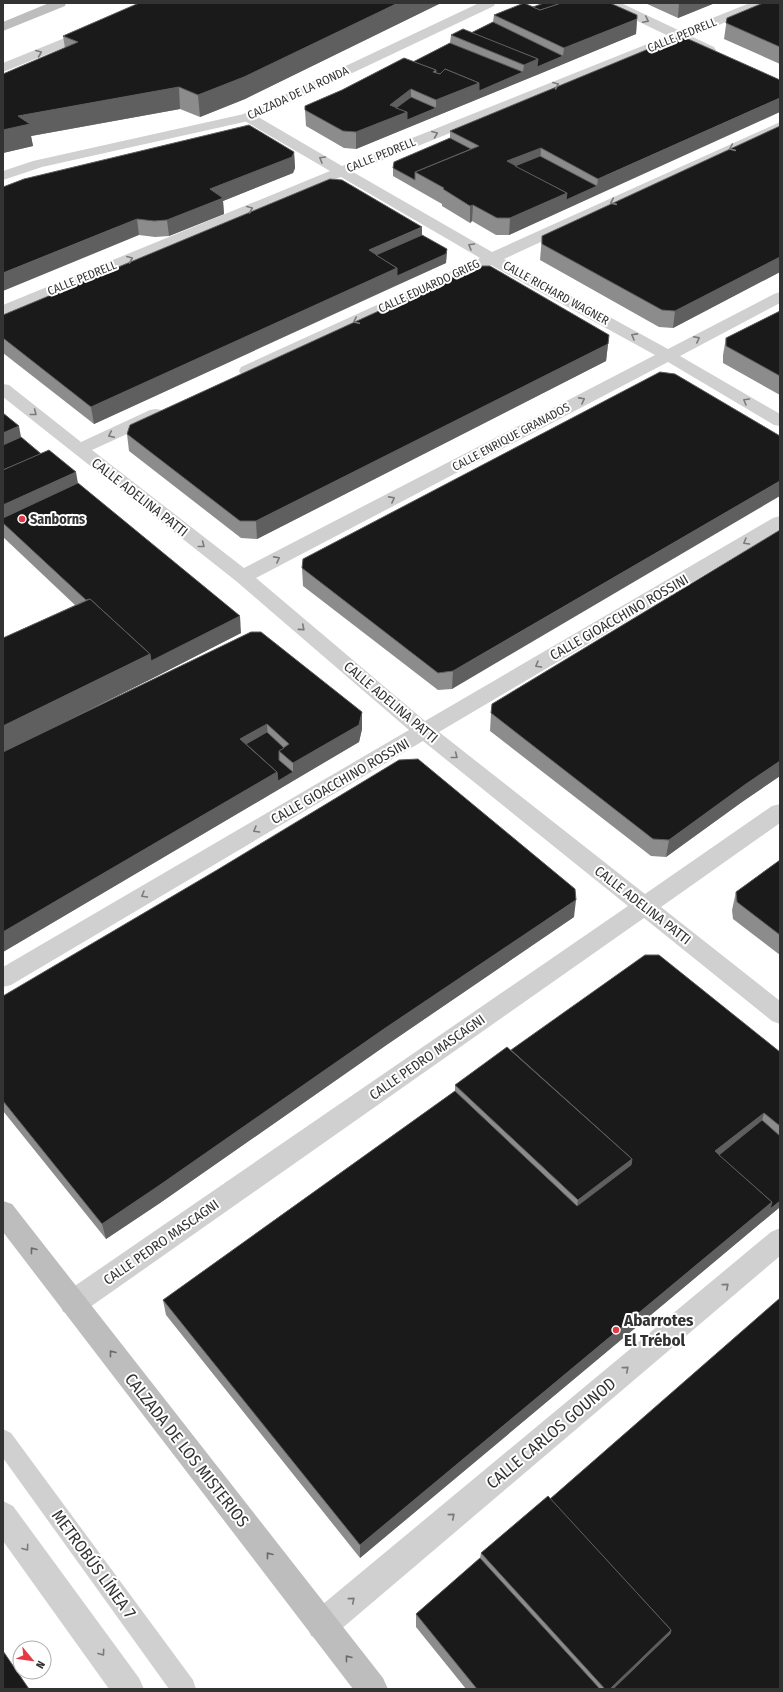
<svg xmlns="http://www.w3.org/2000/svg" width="783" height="1692" viewBox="0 0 783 1692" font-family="'Fira Sans Condensed',sans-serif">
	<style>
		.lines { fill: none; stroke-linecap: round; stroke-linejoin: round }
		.service { fill: #d0d0d0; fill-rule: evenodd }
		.minor { fill: #d0d0d0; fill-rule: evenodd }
		.tertiary { fill: #d0d0d0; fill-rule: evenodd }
		.secondary { fill: #bdbdbd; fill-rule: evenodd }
		.wall { fill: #8c8c8c }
		.shaded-wall { fill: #5f5f5f }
		.building { fill: #1a1a1a; stroke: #5f5f5f }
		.oneway { stroke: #7a7a7a }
		.oneway2 { stroke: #6a6a6a }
		.poi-dot { fill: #e63946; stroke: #fff; stroke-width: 1.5 }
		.labels { text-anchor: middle; stroke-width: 4; stroke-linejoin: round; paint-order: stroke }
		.far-street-label { font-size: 12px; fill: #333; stroke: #fff }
		.street-label { font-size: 14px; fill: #333; stroke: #fff }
		.poi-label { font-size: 14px; font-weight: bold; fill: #333; stroke: #fff; text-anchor: start }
		.near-poi-label { font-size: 17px; font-weight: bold; fill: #333; stroke: #fff; text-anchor: start }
		.near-street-label { font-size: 17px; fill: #333; stroke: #fff }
	</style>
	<rect width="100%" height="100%" fill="#fff"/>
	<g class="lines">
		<path class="service" d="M 3,1429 L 11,1433 L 193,1680 L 196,1689 L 169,1689 L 3,1458 Z"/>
		<g class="minor">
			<path d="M 750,3 L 767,3 L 766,6 L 353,172 L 492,252 L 780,122 L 780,131 L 504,259 L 668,349 L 774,294 L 780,292 L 780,303 L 680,356 L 780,414 L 780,426 L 774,425 L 668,362 L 256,578 L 425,721 L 773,518 L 780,516 L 780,530 L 439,732 L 645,894 L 772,806 L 780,804 L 780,823 L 661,907 L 780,1001 L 780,1024 L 772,1021 L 644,918 L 83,1312 L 73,1315 L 63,1312 L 60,1303 L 63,1294 L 628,906 L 423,741 L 11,985 L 3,987 L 3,967 L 409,730 L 236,581 L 3,397 L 3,384 L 9,385 L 81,442 L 150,410 L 156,409 L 162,410 L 165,414 L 162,418 L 92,450 L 244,568 L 655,355 L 491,265 L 253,375 L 247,376 L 241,375 L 239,371 L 241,367 L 480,258 L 341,177 L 9,314 L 3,316 L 3,305 L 330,171 L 243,120 L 241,117 L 243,114 L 248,113 L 253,114 L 342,166 Z"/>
			<path d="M 780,1228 L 780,1256 L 333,1636 L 322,1640 L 311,1636 L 307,1625 L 311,1614 L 771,1232 Z"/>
			<path d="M 3,1501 L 13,1506 L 139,1678 L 144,1689 L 109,1689 L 3,1541 Z"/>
		</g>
		<g class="tertiary">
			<path d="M 479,3 L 495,3 L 494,6 L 253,120 L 42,167 L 3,180 L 3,171 L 33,161 L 244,114 Z"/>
			<path d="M 605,3 L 621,3 L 714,47 L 716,50 L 714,53 L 704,53 L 606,6 Z"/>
			<path d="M 92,27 L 97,28 L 99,31 L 97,34 L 3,72 L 3,63 Z"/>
		</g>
		<g class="secondary">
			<path d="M 49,3 L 66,3 L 65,6 L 3,31 L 3,22 Z"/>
			<path d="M 3,1201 L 12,1204 L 383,1678 L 388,1689 L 353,1689 L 3,1232 Z"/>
		</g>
	</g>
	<g class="wall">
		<path d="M 441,3 L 245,99 L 200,117 L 180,109 L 31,136 L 33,146 L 3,153 L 3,74 L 65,48 L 63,36 Z"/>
		<path d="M 645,3 L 715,3 L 678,18 Z"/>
		<path d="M 780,3 L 780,64 L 724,39 L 727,18 Z"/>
		<path d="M 533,7 L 637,19 L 636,34 L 356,149 L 344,148 L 306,126 L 305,110 L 413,62 L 450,43 L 451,35 L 471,33 L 493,22 L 494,15 Z"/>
		<path d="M 675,38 L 596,195 L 509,235 L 496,235 L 472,221 L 470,223 L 442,206 L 442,204 L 393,176 L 393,168 L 450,138 L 450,131 Z"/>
		<path d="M 780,126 L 780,272 L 673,328 L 659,327 L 540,260 L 542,236 Z"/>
		<path d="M 294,152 L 295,168 L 293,173 L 223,201 L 224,214 L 169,236 L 155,237 L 139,235 L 3,187 Z"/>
		<path d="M 422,235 L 447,249 L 446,263 L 94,424 L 3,353 L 3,315 Z"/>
		<path d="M 780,311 L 780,395 L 723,363 L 723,355 L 726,338 Z"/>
		<path d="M 608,344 L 606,361 L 257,539 L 241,538 L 129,451 L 127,434 Z"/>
		<path d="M 660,372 L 452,689 L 438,690 L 303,586 L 302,568 Z"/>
		<path d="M 3,413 L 21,437 L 78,483 L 241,633 L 153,678 L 9,749 L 251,632 L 362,729 L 359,742 L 3,952 L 3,638 L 75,605 L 3,537 Z"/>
		<path d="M 780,530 L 780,776 L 742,802 L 666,857 L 651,856 L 490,731 L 491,713 Z"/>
		<path d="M 780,860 L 780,955 L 733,919 L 732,910 L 736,892 Z"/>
		<path d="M 574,917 L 385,1046 L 160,1203 L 106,1239 L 3,1111 L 3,996 Z"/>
		<path d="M 511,1050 L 780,1052 L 780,1207 L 360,1558 L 166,1315 L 163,1300 L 455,1091 L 455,1085 Z"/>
		<path d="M 550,1499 L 780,1689 L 466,1689 L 416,1627 L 416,1614 L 480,1558 L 481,1553 Z"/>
	</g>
	<g class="shaded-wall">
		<path d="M 398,3 L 441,3 L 245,99 L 200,117 L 198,95 Z"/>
		<path d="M 679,3 L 715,3 L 678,18 Z"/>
		<path d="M 637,19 L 636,34 L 537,75 L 537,67 L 563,56 L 564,48 Z"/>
		<path d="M 538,59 L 537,75 L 407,128 L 407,120 L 436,108 L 436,100 L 479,83 L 523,72 L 524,65 Z"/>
		<path d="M 179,87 L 180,109 L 31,136 L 33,146 L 3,153 L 3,130 L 18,116 Z"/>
		<path d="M 411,89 L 411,105 L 397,116 L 390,105 Z"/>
		<path d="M 780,98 L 780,112 L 509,235 L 510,218 L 567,193 L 597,186 L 598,179 Z"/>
		<path d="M 407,112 L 407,128 L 356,149 L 356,132 Z"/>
		<path d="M 541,148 L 540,164 L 516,174 L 507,161 Z"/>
		<path d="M 294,152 L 295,168 L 293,173 L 223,201 L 224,214 L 169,236 L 167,220 L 210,189 Z"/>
		<path d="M 473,205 L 472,221 L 470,223 L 470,206 Z"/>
		<path d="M 137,219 L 139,235 L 3,291 L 3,273 Z"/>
		<path d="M 422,227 L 422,243 L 377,263 L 369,250 Z"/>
		<path d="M 447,249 L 446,263 L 397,285 L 397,276 Z"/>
		<path d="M 780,257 L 780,272 L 673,328 L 675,311 Z"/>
		<path d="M 397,268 L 397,285 L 94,424 L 91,407 Z"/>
		<path d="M 608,344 L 606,361 L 257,539 L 256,521 Z"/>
		<path d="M 19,426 L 24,454 L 3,464 L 3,433 Z"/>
		<path d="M 76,472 L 81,501 L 3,523 L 3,505 Z"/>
		<path d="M 780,481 L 780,496 L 452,689 L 453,671 Z"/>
		<path d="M 240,616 L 241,633 L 153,678 L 3,753 L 3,726 L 150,654 Z"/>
		<path d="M 362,712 L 362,729 L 359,742 L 3,952 L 3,932 L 277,772 L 293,772 L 293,763 Z"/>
		<path d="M 267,724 L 268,741 L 247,753 L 240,739 Z"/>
		<path d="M 780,761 L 780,776 L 742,802 L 666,857 L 669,840 L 746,784 Z"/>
		<path d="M 576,900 L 574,917 L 385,1046 L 160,1203 L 106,1239 L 102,1224 L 384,1029 Z"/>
		<path d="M 764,1113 L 760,1129 L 717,1163 L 715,1151 Z"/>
		<path d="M 632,1159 L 628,1181 L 575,1221 L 578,1200 Z"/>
		<path d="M 780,1201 L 780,1207 L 360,1558 L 360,1545 L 772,1202 Z"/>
		<path d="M 671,1630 L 666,1647 L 622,1689 L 610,1689 Z"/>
	</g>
	<g class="building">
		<path d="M 139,3 L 398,3 L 244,77 L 198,95 L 179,87 L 18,116 L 30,124 L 3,130 L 3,74 L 78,42 L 63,36 Z"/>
		<path d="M 524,3 L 540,10 L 561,3 L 610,3 L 637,15 L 637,19 L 564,48 L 494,15 Z"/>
		<path d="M 544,3 L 561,3 L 540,10 L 533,7 Z"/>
		<path d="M 763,3 L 780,3 L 780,47 L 726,23 L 727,18 Z"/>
		<path d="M 493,22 L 563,56 L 537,67 L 538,59 L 471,33 Z"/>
		<path d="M 463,29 L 538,59 L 524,65 L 451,35 Z"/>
		<path d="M 675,38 L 686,38 L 780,80 L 780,98 L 598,179 L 541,148 L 507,161 L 567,193 L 510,218 L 497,218 L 473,205 L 470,206 L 443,189 L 444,188 L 415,172 L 479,146 L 450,131 Z"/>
		<path d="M 450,43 L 523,72 L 479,91 L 479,83 L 445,69 L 440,74 L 436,73 L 436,70 L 413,62 Z"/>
		<path d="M 404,58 L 436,70 L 433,72 L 440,74 L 445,69 L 479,83 L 436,100 L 411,89 L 390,105 L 407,112 L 356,132 L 343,131 L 305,110 L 305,106 L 342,90 Z"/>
		<path d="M 411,97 L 436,108 L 407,120 L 407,112 L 396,108 Z"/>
		<path d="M 249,125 L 294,152 L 292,157 L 210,189 L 223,198 L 167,220 L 154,221 L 137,219 L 3,273 L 3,187 L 24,179 Z"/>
		<path d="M 780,126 L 780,257 L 675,311 L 662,310 L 542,244 L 542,236 Z"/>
		<path d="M 450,138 L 471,149 L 415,172 L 415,180 L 393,168 L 394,162 Z"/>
		<path d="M 540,156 L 597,186 L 566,200 L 567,193 L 515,166 Z"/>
		<path d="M 330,179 L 342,180 L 422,227 L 369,250 L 397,268 L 91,407 L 3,338 L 3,315 Z"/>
		<path d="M 422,235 L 447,249 L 446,254 L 397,276 L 397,268 L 376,255 Z"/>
		<path d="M 477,266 L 490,266 L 609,335 L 608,344 L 256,521 L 240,521 L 127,434 L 130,425 Z"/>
		<path d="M 780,311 L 780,376 L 726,346 L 726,338 Z"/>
		<path d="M 660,372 L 675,374 L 780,436 L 780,481 L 453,671 L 438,673 L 302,568 L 303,559 Z"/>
		<path d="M 3,413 L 19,426 L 3,433 Z"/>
		<path d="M 21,437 L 41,454 L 3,470 L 3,445 Z"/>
		<path d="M 49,450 L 76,472 L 3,505 L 3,470 Z"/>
		<path d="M 78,483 L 240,616 L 151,661 L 150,654 L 90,599 L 86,600 L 3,523 L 3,518 Z"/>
		<path d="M 780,530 L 780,761 L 746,784 L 669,840 L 653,839 L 491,713 L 492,704 Z"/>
		<path d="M 90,599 L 150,654 L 3,726 L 3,638 Z"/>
		<path d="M 251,632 L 261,632 L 362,712 L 359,725 L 293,763 L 279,751 L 289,744 L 267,724 L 240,739 L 277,772 L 3,932 L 3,752 Z"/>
		<path d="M 267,732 L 284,748 L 279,751 L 279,760 L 293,772 L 278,781 L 277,772 L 246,744 Z"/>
		<path d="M 418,759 L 575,889 L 576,900 L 384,1029 L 157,1187 L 102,1224 L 3,1101 L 3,996 L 217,870 L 399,760 Z"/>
		<path d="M 780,860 L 780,935 L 737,902 L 736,892 Z"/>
		<path d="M 645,955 L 659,955 L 780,1052 L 780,1126 L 764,1113 L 715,1151 L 772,1202 L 360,1545 L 163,1300 L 455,1091 L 577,1206 L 631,1165 L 632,1159 L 511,1050 Z"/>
		<path d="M 507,1047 L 632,1159 L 578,1200 L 455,1085 Z"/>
		<path d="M 762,1120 L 780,1136 L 780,1201 L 770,1209 L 772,1202 L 719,1155 Z"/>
		<path d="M 780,1298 L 780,1689 L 613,1689 L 670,1634 L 671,1630 L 550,1499 Z"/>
		<path d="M 548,1496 L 671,1630 L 610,1689 L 605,1689 L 481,1553 Z"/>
		<path d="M 480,1558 L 600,1689 L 477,1689 L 416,1614 Z"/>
		<path d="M 3,1651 L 29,1689 L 3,1689 Z"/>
	</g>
	<defs><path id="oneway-chevron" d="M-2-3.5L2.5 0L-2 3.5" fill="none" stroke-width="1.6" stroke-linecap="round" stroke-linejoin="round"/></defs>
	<g class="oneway">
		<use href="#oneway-chevron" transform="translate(646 20) rotate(26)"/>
		<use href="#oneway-chevron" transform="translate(39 53) rotate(-23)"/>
		<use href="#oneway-chevron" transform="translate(556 85) rotate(-22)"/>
		<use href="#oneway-chevron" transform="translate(435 134) rotate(-22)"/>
		<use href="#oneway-chevron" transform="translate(732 148) rotate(156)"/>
		<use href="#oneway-chevron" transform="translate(322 159) rotate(-150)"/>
		<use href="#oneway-chevron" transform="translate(613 202) rotate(156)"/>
		<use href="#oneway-chevron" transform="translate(250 209) rotate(-22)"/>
		<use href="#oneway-chevron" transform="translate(471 246) rotate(-150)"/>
		<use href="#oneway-chevron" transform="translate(130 259) rotate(-22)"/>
		<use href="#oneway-chevron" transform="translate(356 321) rotate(155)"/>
		<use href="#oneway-chevron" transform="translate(634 336) rotate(-151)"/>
		<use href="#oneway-chevron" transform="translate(697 339) rotate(-27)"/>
		<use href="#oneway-chevron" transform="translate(582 400) rotate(-28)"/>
		<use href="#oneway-chevron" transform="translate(746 401) rotate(-150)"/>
		<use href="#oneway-chevron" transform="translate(34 413) rotate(38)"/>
		<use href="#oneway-chevron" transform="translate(111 435) rotate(155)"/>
		<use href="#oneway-chevron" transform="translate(392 499) rotate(-28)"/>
		<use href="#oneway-chevron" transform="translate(746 542) rotate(150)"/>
		<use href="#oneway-chevron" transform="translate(202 545) rotate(38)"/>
		<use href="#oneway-chevron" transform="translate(277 559) rotate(-28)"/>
		<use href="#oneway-chevron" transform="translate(302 628) rotate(40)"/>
		<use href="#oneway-chevron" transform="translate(538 665) rotate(150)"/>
		<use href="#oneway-chevron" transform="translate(455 756) rotate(38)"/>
		<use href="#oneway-chevron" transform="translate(256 830) rotate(150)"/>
		<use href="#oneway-chevron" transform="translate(144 895) rotate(150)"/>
		<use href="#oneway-chevron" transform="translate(726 1286) rotate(-40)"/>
		<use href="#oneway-chevron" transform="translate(626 1369) rotate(-40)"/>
		<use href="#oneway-chevron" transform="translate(452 1516) rotate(-40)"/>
		<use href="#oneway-chevron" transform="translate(26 1548) rotate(54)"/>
		<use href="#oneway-chevron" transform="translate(352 1600) rotate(-40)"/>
		<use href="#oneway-chevron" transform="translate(102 1653) rotate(54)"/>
	</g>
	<g class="oneway2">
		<use href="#oneway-chevron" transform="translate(33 1250) rotate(-128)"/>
		<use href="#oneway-chevron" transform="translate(112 1353) rotate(-128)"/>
		<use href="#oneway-chevron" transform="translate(269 1555) rotate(-128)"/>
		<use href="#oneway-chevron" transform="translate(348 1658) rotate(-128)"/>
	</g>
	<g class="poi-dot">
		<circle cx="22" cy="519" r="4"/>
		<circle cx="616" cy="1330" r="4"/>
	</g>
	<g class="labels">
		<g class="far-street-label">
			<text transform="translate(682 35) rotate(-22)" y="4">CALLE PEDRELL</text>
			<text transform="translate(298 93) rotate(-25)" y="4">CALZADA DE LA RONDA</text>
			<text transform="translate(381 155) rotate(-22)" y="4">CALLE PEDRELL</text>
			<text transform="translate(82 278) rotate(-22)" y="4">CALLE PEDRELL</text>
			<text transform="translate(429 286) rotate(-25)" y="4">CALLE EDUARDO GRIEG</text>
			<text transform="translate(556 293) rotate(29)" y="4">CALLE RICHARD WAGNER</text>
			<text transform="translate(511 437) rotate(-28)" y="4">CALLE ENRIQUE GRANADOS</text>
		</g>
		<g class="street-label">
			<text transform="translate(140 497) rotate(38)" y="5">CALLE ADELINA PATTI</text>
			<text transform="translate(619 617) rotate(-30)" y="5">CALLE GIOACCHINO ROSSINI</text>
			<text transform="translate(391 702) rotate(40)" y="5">CALLE ADELINA PATTI</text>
			<text transform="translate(340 781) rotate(-30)" y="5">CALLE GIOACCHINO ROSSINI</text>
			<text transform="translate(643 905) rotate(38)" y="5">CALLE ADELINA PATTI</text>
			<text transform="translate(427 1057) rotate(-35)" y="5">CALLE PEDRO MASCAGNI</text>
			<text transform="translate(161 1242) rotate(-35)" y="5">CALLE PEDRO MASCAGNI</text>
		</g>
		<g class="poi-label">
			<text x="30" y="524">Sanborns</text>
		</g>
		<g class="near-poi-label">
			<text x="624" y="1326">Abarrotes<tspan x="624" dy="20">El Trébol</tspan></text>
		</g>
		<g class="near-street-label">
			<text transform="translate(551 1433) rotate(-40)" y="6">CALLE CARLOS GOUNOD</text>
			<text transform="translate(187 1450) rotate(52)" y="6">CALZADA DE LOS MISTERIOS</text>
			<text transform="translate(94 1564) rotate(54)" y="6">METROBÚS LÍNEA 7</text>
		</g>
	</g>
	<rect width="783" height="1692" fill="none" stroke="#333333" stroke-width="8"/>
	<g transform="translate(32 1660) rotate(119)"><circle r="19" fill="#ffffff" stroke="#adadad"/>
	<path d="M0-3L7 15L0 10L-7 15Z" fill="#e63946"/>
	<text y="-6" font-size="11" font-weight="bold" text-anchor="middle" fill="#333333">N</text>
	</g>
</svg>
